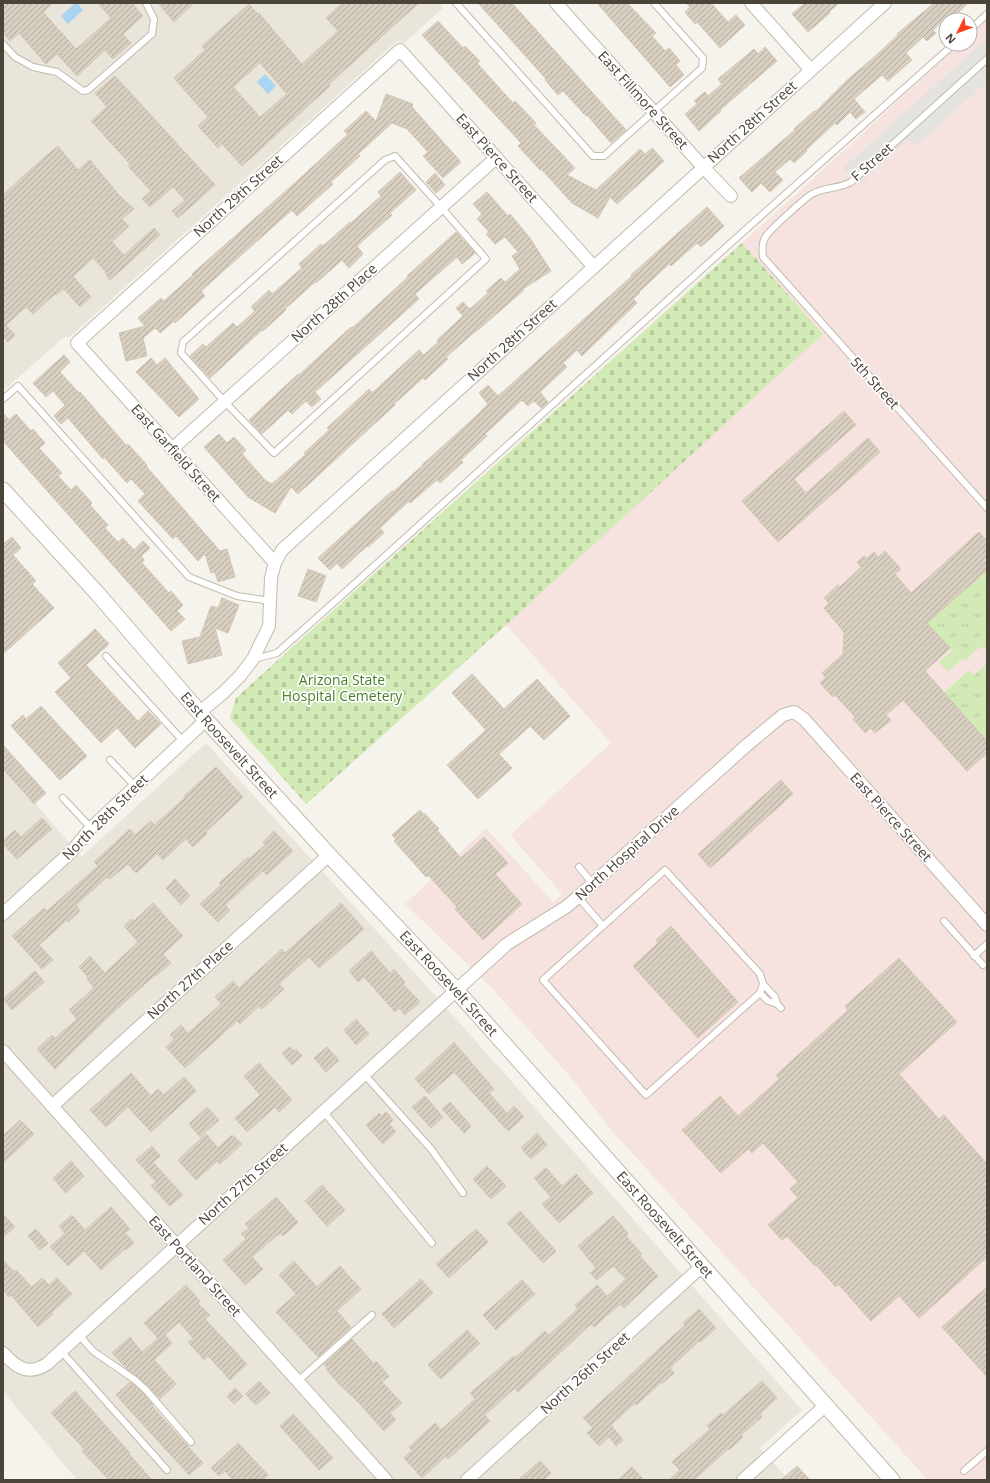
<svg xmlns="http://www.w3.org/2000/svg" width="990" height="1483" viewBox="0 0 990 1483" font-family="'Open Sans',sans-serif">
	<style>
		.residential { fill: #eae5da }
		.medical { fill: #f6e3e0 }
		.grass { fill: url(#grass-tufts) }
		.cemetery { fill: url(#cemetery-stones) }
		.garden { fill: #d2eab5 }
		.parking { fill: #e5e3e0 }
		.water { fill: #a9d4f2 }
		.building { fill: url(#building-hatch); stroke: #d3c7b4; fill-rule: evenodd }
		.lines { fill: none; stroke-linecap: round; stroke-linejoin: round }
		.service-casing { stroke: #c2bbae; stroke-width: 8 }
		.minor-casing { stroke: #c2bbae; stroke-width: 14 }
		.tertiary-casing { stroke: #c2bbae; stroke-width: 17 }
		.service { stroke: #fff; stroke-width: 6 }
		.minor { stroke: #fff; stroke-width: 12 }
		.tertiary { stroke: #fff; stroke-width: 15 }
		.labels { text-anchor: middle; stroke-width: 3.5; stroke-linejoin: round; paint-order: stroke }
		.street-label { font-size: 14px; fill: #4b4439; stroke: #fff }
		.park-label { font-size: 14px; fill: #4a7f2a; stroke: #fff }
	</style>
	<defs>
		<pattern id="grass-tufts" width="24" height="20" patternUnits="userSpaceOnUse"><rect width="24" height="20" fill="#d2eab5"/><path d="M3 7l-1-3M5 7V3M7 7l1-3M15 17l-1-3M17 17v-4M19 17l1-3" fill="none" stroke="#b6ca9c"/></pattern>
		<pattern id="cemetery-stones" width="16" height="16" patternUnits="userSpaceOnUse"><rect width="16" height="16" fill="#d2eab5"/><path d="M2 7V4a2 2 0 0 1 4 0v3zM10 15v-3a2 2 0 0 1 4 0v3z" fill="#b6ca9c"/></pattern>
		<pattern id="building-hatch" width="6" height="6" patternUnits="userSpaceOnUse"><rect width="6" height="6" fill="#d8cfc1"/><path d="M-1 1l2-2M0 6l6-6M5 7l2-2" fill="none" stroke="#b1aa9e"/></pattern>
	</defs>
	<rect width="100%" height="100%" fill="#f6f3ec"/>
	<g class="residential">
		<path d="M 3,3 L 439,3 L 443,8 L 403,44 L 398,40 L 70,337 L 63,338 L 3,391 Z"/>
		<path d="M 206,743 L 450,1012 L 802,1410 L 760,1448 L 789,1480 L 77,1480 L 3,1391 L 3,765 L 81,857 Z"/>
	</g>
	<path class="medical" d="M 987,20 L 987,1480 L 928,1480 L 613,1132 L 567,1073 L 488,984 L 405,904 L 486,828 L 553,902 L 562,894 L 512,837 L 511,834 L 611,743 L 506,625 L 230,718 L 236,698 L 803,188 L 960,44 L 970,44 L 970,35 Z"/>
	<g class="grass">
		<path d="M 987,570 L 987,650 L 983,647 C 973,650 973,653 967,659 L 961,660 L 927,623 Z"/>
		<path d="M 987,660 L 987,741 L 944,693 L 969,670 L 974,675 L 986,664 Z"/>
	</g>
	<path class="cemetery" d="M 742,243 L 823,334 L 506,625 L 306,804 L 230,718 L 236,698 Z"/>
	<path class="garden" d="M 952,651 L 961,660 L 948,672 L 939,662 Z"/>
	<path class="parking" d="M 987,38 L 987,82 L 915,147 L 908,139 L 859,185 L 843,168 Z"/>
	<g class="water">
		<path d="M 75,3 L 77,3 L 83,10 L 68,24 L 61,16 Z"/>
		<path d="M 265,74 L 276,86 L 268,94 L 257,82 Z"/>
	</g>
	<g class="building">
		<path d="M 8,3 L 53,3 L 43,12 L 76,49 L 111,18 L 98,3 L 132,3 L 143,16 L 123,34 L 131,43 L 113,59 L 105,50 L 77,76 L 57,54 L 46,64 L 19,33 L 10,41 L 3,33 L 3,8 Z"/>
		<path d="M 158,3 L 194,3 L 174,22 Z"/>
		<path d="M 342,3 L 419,3 L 329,84 L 330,86 L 242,166 L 222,144 L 218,148 L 198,126 L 208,117 L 174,78 L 205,50 L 202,46 L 249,4 L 258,14 L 259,13 L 302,64 L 338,31 L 326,18 ZM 260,63 L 287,94 L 260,117 L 233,87 Z"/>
		<path d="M 478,3 L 512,3 L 626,130 L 611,143 L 587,115 L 586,116 L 563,91 L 558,95 L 545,80 L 546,79 Z"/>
		<path d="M 597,3 L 627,3 L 656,33 L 652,36 L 665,51 L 669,48 L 680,61 L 676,65 L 684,75 L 670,87 Z"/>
		<path d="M 686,3 L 711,3 L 728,22 L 736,15 L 745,25 L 720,48 L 697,22 L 695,24 L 685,12 L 690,7 Z"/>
		<path d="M 805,3 L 839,3 L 829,12 L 830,13 L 808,32 L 792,14 Z"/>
		<path d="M 934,3 L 968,3 L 953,18 L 950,14 L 933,30 L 936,33 L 927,41 L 923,37 L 906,53 L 912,60 L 888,81 L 882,75 L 854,99 L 865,112 L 856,119 L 850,112 L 837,125 L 835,123 L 806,150 L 807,151 L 794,163 L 790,159 L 775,172 L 783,180 L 770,192 L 761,183 L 752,192 L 739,178 L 795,130 L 794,129 L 814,111 L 815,112 L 846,81 L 872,59 L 898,35 L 897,34 Z"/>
		<path d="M 438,21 L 463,48 L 465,46 L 480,61 L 477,63 L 513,103 L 515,101 L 536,123 L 534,125 L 575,168 L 567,175 L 596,190 L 640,149 L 645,154 L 652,148 L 664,161 L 617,204 L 610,197 L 598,218 L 572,203 L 541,169 L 540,170 L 518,146 L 521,143 L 422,35 Z"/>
		<path d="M 765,47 L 777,61 L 720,110 L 721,111 L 699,131 L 685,114 L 697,104 L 694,101 L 705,92 L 708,96 L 722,84 L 718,79 L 754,49 L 758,54 Z"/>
		<path d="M 115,76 L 215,185 L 178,218 L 172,211 L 185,200 L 173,187 L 150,207 L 142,199 L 151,191 L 128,166 L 130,164 L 91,121 L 107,107 L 95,93 Z"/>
		<path d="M 386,94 L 413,104 L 412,107 L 461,162 L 443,178 L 423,156 L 428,152 L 407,129 L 392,123 L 358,154 L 360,156 L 331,182 L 333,184 L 297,216 L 292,210 L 201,291 L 205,296 L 175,323 L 174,321 L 160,333 L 155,328 L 143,338 L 147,356 L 126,361 L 119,333 L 145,326 L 138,318 L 161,298 L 164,301 L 193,275 L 192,274 L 297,181 L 348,134 L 344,131 L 366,111 L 376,121 Z"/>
		<path d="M 58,146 L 78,170 L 90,160 L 120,196 L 134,209 L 122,219 L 129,226 L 112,242 L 124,255 L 154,228 L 160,235 L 110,280 L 105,273 L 106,272 L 93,258 L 73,276 L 91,297 L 80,307 L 64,289 L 56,295 L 55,294 L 33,314 L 26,307 L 6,325 L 15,335 L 8,342 L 3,337 L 3,195 L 31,169 Z"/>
		<path d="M 400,172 L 416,190 L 390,213 L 392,215 L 357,246 L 363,254 L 349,268 L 342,260 L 316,283 L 315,282 L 285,309 L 286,310 L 263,331 L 262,330 L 210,378 L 190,356 L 203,344 L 206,347 L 233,323 L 237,327 L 255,311 L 251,307 L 269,290 L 272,294 L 302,268 L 299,264 L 321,244 L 323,246 L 350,222 L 351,223 L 381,196 L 378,192 Z"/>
		<path d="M 435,173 L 445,185 L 436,193 L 426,182 Z"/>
		<path d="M 487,192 L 508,216 L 510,214 L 530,238 L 551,271 L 523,289 L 524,290 L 477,331 L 476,331 L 446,357 L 448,359 L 425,380 L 423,378 L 394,404 L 395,405 L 298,494 L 291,487 L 275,513 L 248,497 L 204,447 L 219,434 L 227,443 L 234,437 L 246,450 L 242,454 L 265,480 L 272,484 L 306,454 L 304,453 L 329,430 L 327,428 L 369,389 L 372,393 L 419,350 L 424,355 L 438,342 L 437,340 L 463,316 L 456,308 L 463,302 L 470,309 L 488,293 L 486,291 L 501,278 L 505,282 L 520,269 L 512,256 L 518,252 L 505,237 L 495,244 L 486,234 L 489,232 L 477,219 L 482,214 L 473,204 Z"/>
		<path d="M 707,207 L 724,226 L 701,247 L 697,243 L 671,266 L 669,264 L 639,292 L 640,293 L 633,299 L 637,303 L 582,356 L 577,350 L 563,363 L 567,367 L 540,392 L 548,402 L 541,408 L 534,401 L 528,406 L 522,400 L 485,434 L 487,436 L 461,460 L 463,462 L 440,483 L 437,480 L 410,503 L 409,501 L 380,528 L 384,533 L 368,547 L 367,546 L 342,569 L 337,563 L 330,570 L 318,558 L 392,491 L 393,492 L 423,465 L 423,464 L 474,418 L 488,404 L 479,393 L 488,385 L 498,396 L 632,276 L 631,275 Z"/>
		<path d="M 456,232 L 475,253 L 462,264 L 457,257 L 415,294 L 419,299 L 315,392 L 321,399 L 312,407 L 306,401 L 292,414 L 288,410 L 262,434 L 249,420 L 298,374 L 299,375 L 351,327 L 352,328 L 382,301 L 408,277 L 407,276 Z"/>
		<path d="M 64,355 L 70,362 L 60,372 L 79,393 L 80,392 L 126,445 L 128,444 L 147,465 L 146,466 L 220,551 L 227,549 L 235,577 L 218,582 L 215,572 L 211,573 L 205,554 L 198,561 L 176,536 L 173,539 L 138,501 L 145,494 L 131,479 L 127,483 L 104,457 L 103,459 L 68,418 L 61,424 L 54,416 L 65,405 L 53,391 L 46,397 L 33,383 Z"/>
		<path d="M 151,358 L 157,365 L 165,358 L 199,399 L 179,417 L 136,372 Z"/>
		<path d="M 844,411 L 856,425 L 794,479 L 806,493 L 868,438 L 880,452 L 778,542 L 742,501 Z"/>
		<path d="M 3,413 L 9,420 L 16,414 L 31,431 L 33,429 L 45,443 L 39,448 L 62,473 L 58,476 L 71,490 L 76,485 L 92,503 L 90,505 L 108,525 L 105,528 L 118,542 L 123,538 L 134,550 L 143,541 L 150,548 L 141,556 L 144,560 L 142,563 L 169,593 L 171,591 L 183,605 L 177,611 L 185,619 L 171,631 L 3,441 Z"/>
		<path d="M 979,532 L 987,541 L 987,570 L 927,623 L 950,648 L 925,671 L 987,741 L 987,753 L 967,771 L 903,700 L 886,715 L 891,720 L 875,733 L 871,728 L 865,733 L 853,719 L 855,717 L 835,695 L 833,697 L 820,683 L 826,678 L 822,673 L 843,654 L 844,632 L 824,608 L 829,603 L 824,598 L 838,585 L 840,587 L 861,567 L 857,562 L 864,556 L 866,559 L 874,552 L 878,557 L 885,551 L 901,569 L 895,574 L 911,593 Z"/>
		<path d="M 12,537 L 21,548 L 13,555 L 36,581 L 32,584 L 54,608 L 3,654 L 3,544 Z"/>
		<path d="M 308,569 L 326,576 L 316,602 L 298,596 Z"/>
		<path d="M 222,598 L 239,605 L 228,633 L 215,628 L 222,655 L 188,664 L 182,641 L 200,637 L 211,606 L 218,608 Z"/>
		<path d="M 95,629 L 109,644 L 86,665 L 138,721 L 148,711 L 161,724 L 135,748 L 117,728 L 101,743 L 55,692 L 71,678 L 58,663 Z"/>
		<path d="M 472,674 L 504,709 L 537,679 L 570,716 L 544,740 L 530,726 L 499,754 L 512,768 L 478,799 L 447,765 L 486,730 L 452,693 Z"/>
		<path d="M 41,706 L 87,756 L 60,780 L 11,726 L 23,715 L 26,719 Z"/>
		<path d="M 3,745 L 46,793 L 34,804 L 3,769 Z"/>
		<path d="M 216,767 L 243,797 L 206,832 L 207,834 L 193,847 L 186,839 L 163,860 L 157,854 L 136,873 L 128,864 L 110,879 L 107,877 L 76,905 L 80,911 L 68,922 L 67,920 L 39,945 L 53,960 L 42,969 L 12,936 L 44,908 L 47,911 L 98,866 L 94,862 L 130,829 L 135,835 L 151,821 L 154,825 L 186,797 L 184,796 Z"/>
		<path d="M 781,780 L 793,794 L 710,868 L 698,854 Z"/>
		<path d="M 420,810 L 423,814 L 424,813 L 439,829 L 437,830 L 461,858 L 484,837 L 508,863 L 495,874 L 522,904 L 483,940 L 455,909 L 457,907 L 428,875 L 426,877 L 394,841 L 396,839 L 392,835 Z"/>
		<path d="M 42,818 L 52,829 L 17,859 L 3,844 L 3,841 L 15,830 L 21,837 Z"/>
		<path d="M 274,831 L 293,851 L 267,875 L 263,871 L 225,905 L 230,910 L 218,922 L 200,904 L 221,885 L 219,883 L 248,857 L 249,859 L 265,845 L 263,842 Z"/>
		<path d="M 175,879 L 190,896 L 181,905 L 166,888 Z"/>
		<path d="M 153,903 L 183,936 L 163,954 L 171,963 L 156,976 L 155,975 L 106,1019 L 55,1069 L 37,1049 L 52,1035 L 55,1038 L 77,1019 L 69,1010 L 94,988 L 87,979 L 88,977 L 79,967 L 90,956 L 105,973 L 138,942 L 124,926 L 132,919 L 134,921 Z"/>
		<path d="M 341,903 L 364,929 L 319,968 L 309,957 L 279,984 L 284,989 L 262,1009 L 259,1006 L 240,1024 L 237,1021 L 185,1068 L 166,1047 L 174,1039 L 170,1035 L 181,1025 L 188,1033 L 221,1004 L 215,997 L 233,981 L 239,988 L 282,949 L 285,953 Z"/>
		<path d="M 671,926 L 738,1002 L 698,1038 L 633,966 L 658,943 L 656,940 Z"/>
		<path d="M 371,951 L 390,973 L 394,969 L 405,982 L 403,984 L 420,1002 L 405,1015 L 399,1008 L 395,1012 L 364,977 L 358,982 L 349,971 Z"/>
		<path d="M 899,958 L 957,1022 L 899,1074 L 939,1119 L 944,1115 L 987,1164 L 987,1257 L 919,1318 L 899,1296 L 871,1321 L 838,1284 L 836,1287 L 816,1265 L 815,1266 L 787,1236 L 782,1240 L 768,1225 L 798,1198 L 790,1189 L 798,1182 L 763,1143 L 752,1153 L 748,1149 L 721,1173 L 682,1130 L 720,1096 L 738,1116 L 779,1079 L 776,1075 L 848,1010 L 845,1006 Z"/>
		<path d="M 35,971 L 44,982 L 12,1010 L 3,999 Z"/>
		<path d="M 356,1019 L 369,1034 L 356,1045 L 344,1030 Z"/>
		<path d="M 454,1042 L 494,1089 L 489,1093 L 507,1113 L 514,1106 L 524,1117 L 508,1131 L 454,1072 L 429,1094 L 415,1079 Z"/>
		<path d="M 290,1047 L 294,1051 L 296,1049 L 302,1056 L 292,1065 L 282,1053 Z"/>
		<path d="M 327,1047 L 339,1060 L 326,1072 L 314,1058 Z"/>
		<path d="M 259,1063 L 292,1100 L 279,1112 L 275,1107 L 247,1132 L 235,1118 L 260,1095 L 244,1076 Z"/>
		<path d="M 131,1073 L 151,1096 L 158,1089 L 164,1095 L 184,1077 L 196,1091 L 151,1132 L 128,1107 L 106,1127 L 90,1110 Z"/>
		<path d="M 425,1096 L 443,1117 L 431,1128 L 412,1107 Z"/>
		<path d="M 450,1102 L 471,1126 L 464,1133 L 442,1109 Z"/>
		<path d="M 207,1107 L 219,1120 L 200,1137 L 189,1124 Z"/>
		<path d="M 386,1112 L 393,1120 L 389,1124 L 396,1132 L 383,1144 L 366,1125 L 379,1113 L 382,1116 Z"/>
		<path d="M 20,1120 L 34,1134 L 3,1163 L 3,1136 Z"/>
		<path d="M 537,1133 L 547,1145 L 531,1159 L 521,1148 Z"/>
		<path d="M 206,1134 L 218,1148 L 232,1135 L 242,1144 L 220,1164 L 217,1161 L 196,1180 L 178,1160 Z"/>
		<path d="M 152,1146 L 160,1156 L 153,1162 L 183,1195 L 170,1206 L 151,1186 L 156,1182 L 136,1160 Z"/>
		<path d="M 71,1161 L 84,1176 L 66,1193 L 53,1178 Z"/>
		<path d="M 487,1166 L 506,1186 L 491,1199 L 473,1179 Z"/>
		<path d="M 546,1168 L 562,1186 L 576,1174 L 593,1193 L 559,1223 L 542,1204 L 551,1197 L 534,1178 Z"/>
		<path d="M 322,1185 L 345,1210 L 327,1226 L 305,1201 Z"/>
		<path d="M 276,1197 L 298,1222 L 283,1236 L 280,1233 L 252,1257 L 263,1269 L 245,1285 L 223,1260 L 246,1239 L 241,1234 L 249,1228 L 245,1224 Z"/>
		<path d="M 111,1207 L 130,1229 L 125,1233 L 134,1243 L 126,1250 L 125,1249 L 101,1270 L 84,1251 L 68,1266 L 50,1247 L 65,1233 L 59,1226 L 72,1215 L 85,1230 Z"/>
		<path d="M 520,1211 L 556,1251 L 543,1263 L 507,1223 Z"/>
		<path d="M 3,1214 L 15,1227 L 3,1237 Z"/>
		<path d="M 613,1216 L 628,1233 L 626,1236 L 642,1254 L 640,1256 L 658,1276 L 624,1308 L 620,1304 L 594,1327 L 591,1324 L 518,1392 L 515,1388 L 485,1415 L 490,1421 L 448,1459 L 446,1456 L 422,1478 L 404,1458 L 412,1450 L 409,1447 L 435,1423 L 441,1430 L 475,1399 L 470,1393 L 514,1356 L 515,1358 L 545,1331 L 549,1335 L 578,1309 L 575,1305 L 597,1285 L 607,1296 L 626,1279 L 613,1266 L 597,1280 L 590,1273 L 596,1268 L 578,1246 Z"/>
		<path d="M 36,1229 L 48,1243 L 40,1250 L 28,1236 Z"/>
		<path d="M 476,1229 L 488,1242 L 449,1278 L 436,1264 Z"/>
		<path d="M 3,1260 L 14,1272 L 16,1270 L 32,1287 L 42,1278 L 49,1285 L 57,1278 L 72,1294 L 51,1313 L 53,1314 L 38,1327 L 11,1295 L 9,1297 L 3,1290 Z"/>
		<path d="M 294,1261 L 317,1287 L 340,1266 L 361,1289 L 337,1311 L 351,1327 L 318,1357 L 276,1312 L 296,1294 L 279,1275 Z"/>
		<path d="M 421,1279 L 433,1293 L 394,1328 L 382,1314 Z"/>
		<path d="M 522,1280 L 535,1294 L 496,1330 L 483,1315 Z"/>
		<path d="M 186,1285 L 200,1301 L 198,1303 L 210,1315 L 205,1319 L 247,1364 L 230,1380 L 208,1356 L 204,1360 L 188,1342 L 193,1338 L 179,1322 L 165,1335 L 172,1343 L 154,1360 L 176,1384 L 160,1399 L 149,1387 L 127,1369 L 112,1353 L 130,1337 L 142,1352 L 158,1338 L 144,1323 Z"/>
		<path d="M 987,1287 L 987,1377 L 942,1327 Z"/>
		<path d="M 699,1309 L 716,1328 L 701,1342 L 699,1341 L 670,1368 L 674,1373 L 663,1383 L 662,1382 L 636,1405 L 635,1403 L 611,1425 L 623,1440 L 616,1446 L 609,1437 L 599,1446 L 587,1433 L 593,1428 L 583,1418 L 685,1325 L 683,1323 Z"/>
		<path d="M 467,1330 L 480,1343 L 441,1379 L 428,1365 Z"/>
		<path d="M 352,1339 L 374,1364 L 376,1361 L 389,1376 L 382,1382 L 402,1403 L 390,1413 L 396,1420 L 384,1431 L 359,1403 L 338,1383 L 326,1369 L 327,1368 L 324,1364 Z"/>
		<path d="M 259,1381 L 270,1393 L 256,1405 L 245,1394 Z"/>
		<path d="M 762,1381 L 777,1398 L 760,1414 L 762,1417 L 741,1435 L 743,1437 L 729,1450 L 728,1449 L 694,1480 L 669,1480 L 680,1470 L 672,1462 L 710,1429 L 707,1425 L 721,1413 L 723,1415 Z"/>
		<path d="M 130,1382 L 143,1393 L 153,1405 L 152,1406 L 203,1463 L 189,1475 L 116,1395 Z"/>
		<path d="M 235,1388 L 243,1396 L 234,1404 L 227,1396 Z"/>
		<path d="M 75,1391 L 130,1453 L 129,1454 L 152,1480 L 109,1480 L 82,1451 L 84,1449 L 51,1413 Z"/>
		<path d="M 293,1414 L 333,1458 L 319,1470 L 280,1426 Z"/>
		<path d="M 238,1443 L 268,1475 L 263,1480 L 233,1480 L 225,1471 L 219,1476 L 211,1468 Z"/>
		<path d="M 540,1461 L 551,1473 L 543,1480 L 518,1480 Z"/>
		<path d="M 797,1466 L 810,1480 L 781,1480 Z"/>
		<path d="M 632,1467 L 644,1480 L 618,1480 Z"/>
	</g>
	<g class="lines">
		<g class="service-casing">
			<g id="service">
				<path d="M 456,3 L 593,156 L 604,156 L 702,68 L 703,58 L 654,3"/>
				<path d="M 970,30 L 987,14"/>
				<path d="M 3,44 L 15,57 L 33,67 L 57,72 L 83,91 L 88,90 L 152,34 L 154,19 L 146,3"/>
				<path d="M 987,59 L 851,182 C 839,189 824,187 812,194 C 805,198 771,229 766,236 C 762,242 762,250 763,257 L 987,508"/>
				<path d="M 395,156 L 441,207 L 486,259 L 274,453 L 225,402 L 181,353 L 183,342 L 385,160 Z"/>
				<path d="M 3,399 L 18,386 L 189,577 L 237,596 L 270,601"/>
				<path d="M 106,656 L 183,741"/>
				<path d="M 254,659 L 277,653 L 341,596 L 734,240 L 954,44"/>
				<path d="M 110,760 L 135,786"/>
				<path d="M 63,798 L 91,828"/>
				<path d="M 579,867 L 593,884"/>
				<path d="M 578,897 L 603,926"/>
				<path d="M 944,921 L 983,965"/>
				<path d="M 974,956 L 987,944"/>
				<path d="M 763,984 L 760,993 L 646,1095 L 543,980 L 665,870 L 760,974 L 763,984 L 775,997 L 777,1004"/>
				<path d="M 760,993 L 768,1001 L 777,1004 L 781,1008"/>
				<path d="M 364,1074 L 431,1149 L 463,1193"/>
				<path d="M 323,1111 L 432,1243"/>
				<path d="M 79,1335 L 93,1351 L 135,1380 L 146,1390 L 191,1442"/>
				<path d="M 61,1351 L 167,1470"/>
				<path d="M 298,1381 L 372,1315"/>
				<path d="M 964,1471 L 987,1451"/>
			</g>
		</g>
		<g class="minor-casing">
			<g id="minor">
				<path d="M 556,3 L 703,167 L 731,196"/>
				<path d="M 751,3 L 810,69"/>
				<path d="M 172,449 L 496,158"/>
				<path d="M 275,563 L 77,343 L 400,50 L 593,266"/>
				<path d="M 200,712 L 223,693 L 240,676 L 253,659 L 269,626 L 271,578 L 275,563 L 282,550 L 885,3"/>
				<path d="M 3,914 L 72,851 L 91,828 L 206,720"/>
				<path d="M 3,1051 L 386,1480"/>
				<path d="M 52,1106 L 329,855"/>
				<path d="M 3,1353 C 17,1368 28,1376 47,1364 L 507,944 L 566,907 L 578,897 L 747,745 L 783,715 L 794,712 L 804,719 L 987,925"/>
				<path d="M 467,1480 L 702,1266"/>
				<path d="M 743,1480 L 826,1405"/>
			</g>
		</g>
		<g class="tertiary-casing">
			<g id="tertiary">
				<path id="s1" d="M 3,490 L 97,593 L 206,720 L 329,855 L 456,990 L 702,1266 L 892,1480"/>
			</g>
		</g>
		<use href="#service" class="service"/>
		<use href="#minor" class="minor"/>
		<use href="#tertiary" class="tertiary"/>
	</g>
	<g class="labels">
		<g class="street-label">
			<text transform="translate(643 100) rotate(48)" y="5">East Fillmore Street</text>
			<text transform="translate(752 122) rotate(-42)" y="5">North 28th Street</text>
			<text transform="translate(497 158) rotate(48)" y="5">East Pierce Street</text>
			<text transform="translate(872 162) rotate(-41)" y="5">F Street</text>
			<text transform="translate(238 196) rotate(-42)" y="5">North 29th Street</text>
			<text transform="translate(334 303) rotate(-42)" y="5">North 28th Place</text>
			<text transform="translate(512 340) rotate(-42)" y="5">North 28th Street</text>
			<text transform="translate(875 383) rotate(48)" y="5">5th Street</text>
			<text transform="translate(176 453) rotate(48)" y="5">East Garfield Street</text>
			<text dy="5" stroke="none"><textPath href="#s1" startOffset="341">East Roosevelt Street</textPath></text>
			<text transform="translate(105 817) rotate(-45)" y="5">North 28th Street</text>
			<text transform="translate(891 817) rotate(48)" y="5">East Pierce Street</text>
			<text transform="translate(627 853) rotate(-42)" y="5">North Hospital Drive</text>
			<text transform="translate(190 980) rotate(-42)" y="5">North 27th Place</text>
			<text dy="5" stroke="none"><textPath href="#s1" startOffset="665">East Roosevelt Street</textPath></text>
			<text transform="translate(243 1184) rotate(-42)" y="5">North 27th Street</text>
			<text dy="5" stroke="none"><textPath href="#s1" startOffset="989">East Roosevelt Street</textPath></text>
			<text transform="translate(195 1266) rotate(48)" y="5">East Portland Street</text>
			<text transform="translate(585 1373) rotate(-42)" y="5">North 26th Street</text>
		</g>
		<g class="park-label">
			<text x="342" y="685">Arizona State<tspan x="342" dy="16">Hospital Cemetery</tspan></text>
		</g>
	</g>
	<rect width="990" height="1483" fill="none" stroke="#4b4439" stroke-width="8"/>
	<g transform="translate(958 32) rotate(228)"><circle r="19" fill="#ffffff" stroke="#b7b4b0"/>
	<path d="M0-3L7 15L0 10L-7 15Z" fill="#fc3f1d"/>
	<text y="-6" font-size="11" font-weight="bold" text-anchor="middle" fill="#4b4439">N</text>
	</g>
</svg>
